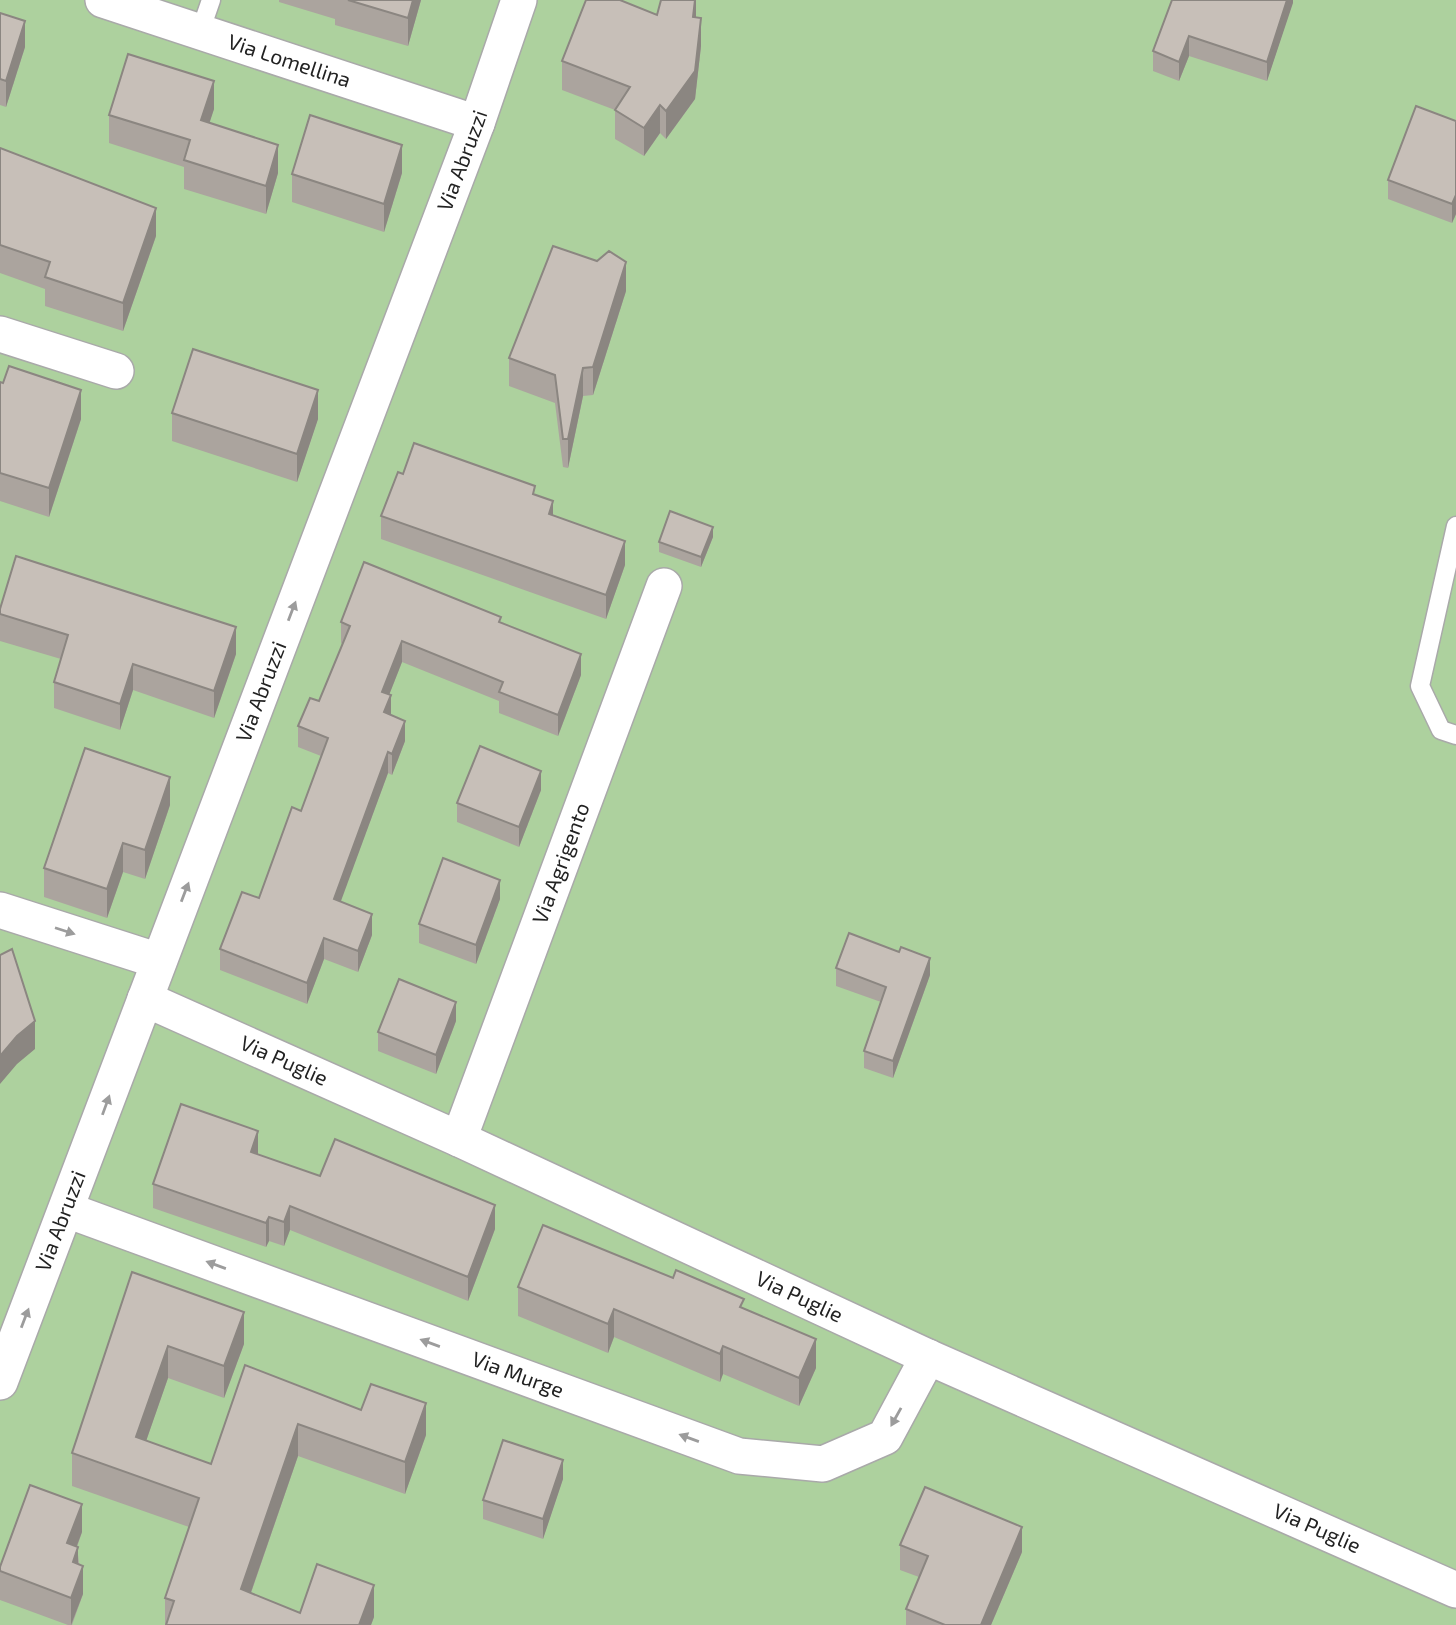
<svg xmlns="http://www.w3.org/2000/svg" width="1456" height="1625" viewBox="0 0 1456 1625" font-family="'Exo 2',sans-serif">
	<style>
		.forest { fill: #add19e }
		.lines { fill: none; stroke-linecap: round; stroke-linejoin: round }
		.service-casing { stroke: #a9a9a9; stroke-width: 21 }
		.minor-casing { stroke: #a9a9a9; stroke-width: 38 }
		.service { stroke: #fff; stroke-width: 18 }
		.minor { stroke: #fff; stroke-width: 35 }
		.wall { fill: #aba49e }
		.shaded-wall { fill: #8b8681 }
		.building { fill: #c7bfb8; stroke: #8b8681; stroke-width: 2 }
		.oneway { fill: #9c9c9c }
		.labels { text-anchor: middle; stroke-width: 5; stroke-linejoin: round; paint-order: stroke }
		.street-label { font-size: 21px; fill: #222; stroke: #fff }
	</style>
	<rect width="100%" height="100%" fill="#f2efe9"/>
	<rect class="forest" x="0" y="0" width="1456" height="1625"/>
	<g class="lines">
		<g class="service-casing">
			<g id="service">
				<path d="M 200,32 L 211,0"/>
				<path d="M 1456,526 L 1420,686 L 1441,730 L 1456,735"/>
			</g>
		</g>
		<g class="minor-casing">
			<g id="minor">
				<path id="s1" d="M 103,0 L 477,123"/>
				<path d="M 0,334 L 116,371"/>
				<path d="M 0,910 L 159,961"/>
				<path id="s2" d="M 145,999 L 459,1139 L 928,1357 L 1456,1590"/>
				<path id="s3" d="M 459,1139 L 664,586"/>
				<path id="s4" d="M 67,1210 L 739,1456 L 823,1464 L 885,1437 L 928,1357"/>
				<path id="s5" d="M 0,1382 L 477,123 L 519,0"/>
			</g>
		</g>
		<use href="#service" class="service"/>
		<use href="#minor" class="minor"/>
	</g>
	<g class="wall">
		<path d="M 279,0 L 421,0 L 408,46 L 335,25 L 335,19 L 279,2 Z"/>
		<path d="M 696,0 L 696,17 L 701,46 L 695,99 L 666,139 L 660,133 L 644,156 L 615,139 L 615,110 L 562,90 L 562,61 L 657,15 Z"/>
		<path d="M 1172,0 L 1293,0 L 1267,81 L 1189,56 L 1179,81 L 1153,71 L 1153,51 Z"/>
		<path d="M 0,13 L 25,47 L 6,107 L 0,105 Z"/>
		<path d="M 214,109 L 209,123 L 278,173 L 266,214 L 184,189 L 184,167 L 109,143 L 109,115 Z"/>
		<path d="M 1456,121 L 1456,214 L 1452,223 L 1388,199 L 1388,180 Z"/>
		<path d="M 0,148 L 156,236 L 123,331 L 45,306 L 45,289 L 0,273 Z"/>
		<path d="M 402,173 L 384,232 L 292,202 L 292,174 Z"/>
		<path d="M 626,291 L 593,395 L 583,396 L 568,468 L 563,467 L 555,403 L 509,386 L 509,358 Z"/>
		<path d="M 0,382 L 81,419 L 49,517 L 0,501 Z"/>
		<path d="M 172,413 L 318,419 L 297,482 L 172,441 Z"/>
		<path d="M 403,474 L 535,495 L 553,515 L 625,565 L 606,619 L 381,539 L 381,516 Z"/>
		<path d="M 713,537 L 701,567 L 659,552 L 659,542 Z"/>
		<path d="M 0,609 L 236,654 L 214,718 L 133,690 L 120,730 L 54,708 L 54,682 L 61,659 L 0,641 Z"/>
		<path d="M 341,622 L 501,623 L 581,675 L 558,736 L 499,713 L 499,701 L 402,662 L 389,695 L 391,715 L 405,741 L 392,775 L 388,773 L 340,902 L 372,935 L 358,972 L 324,959 L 307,1004 L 220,970 L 220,949 L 259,898 L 301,811 L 321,756 L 298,747 L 298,726 L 319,701 L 343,644 L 341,643 Z"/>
		<path d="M 541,790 L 519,847 L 457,822 L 457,803 Z"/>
		<path d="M 170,805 L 145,879 L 123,872 L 107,918 L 44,897 L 44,868 Z"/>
		<path d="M 500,899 L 476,964 L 419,943 L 419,924 Z"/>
		<path d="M 899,952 L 930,975 L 893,1078 L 864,1068 L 864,1051 L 881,1002 L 836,986 L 836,968 Z"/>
		<path d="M 456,1021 L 436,1074 L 378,1051 L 378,1032 Z"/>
		<path d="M 320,1176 L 495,1229 L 468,1301 L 290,1230 L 284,1246 L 269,1241 L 266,1247 L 153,1208 L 153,1184 Z"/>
		<path d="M 132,1272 L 244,1344 L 224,1398 L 168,1378 L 146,1441 L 211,1464 L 245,1365 L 426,1435 L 405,1494 L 298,1456 L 251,1593 L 300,1613 L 374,1617 L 371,1625 L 165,1625 L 165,1598 L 189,1527 L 72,1486 L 72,1453 Z"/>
		<path d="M 518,1287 L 744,1308 L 816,1368 L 799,1406 L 723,1374 L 720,1382 L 614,1337 L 608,1353 L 518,1316 Z"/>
		<path d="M 563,1479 L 543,1539 L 483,1519 L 483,1500 Z"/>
		<path d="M 82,1532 L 77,1547 L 83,1594 L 72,1625 L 68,1625 L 0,1600 L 0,1567 Z"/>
		<path d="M 900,1545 L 1022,1552 L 991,1625 L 906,1625 L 906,1609 L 919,1577 L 900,1570 Z"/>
	</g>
	<g class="shaded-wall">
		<path d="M 413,0 L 421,0 L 408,46 L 408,18 Z"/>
		<path d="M 695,0 L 696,0 L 696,19 L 693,17 Z"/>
		<path d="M 1287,0 L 1293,0 L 1293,3 L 1267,81 L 1267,62 Z"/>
		<path d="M 701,18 L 701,46 L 695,99 L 666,139 L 666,111 Z"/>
		<path d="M 25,21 L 25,47 L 6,107 L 6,81 Z"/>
		<path d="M 1189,36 L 1189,56 L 1179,81 L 1179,62 Z"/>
		<path d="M 214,81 L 214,109 L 201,149 L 201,120 Z"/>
		<path d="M 660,105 L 660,133 L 644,156 L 644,128 Z"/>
		<path d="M 278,145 L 278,173 L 266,214 L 266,186 Z"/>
		<path d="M 402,145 L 402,173 L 384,232 L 384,204 Z"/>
		<path d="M 1456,195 L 1456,214 L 1452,223 L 1452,204 Z"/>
		<path d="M 156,208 L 156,236 L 123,331 L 123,303 Z"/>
		<path d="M 626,262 L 626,291 L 593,395 L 593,367 Z"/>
		<path d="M 583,368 L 583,396 L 568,468 L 568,439 Z"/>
		<path d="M 81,390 L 81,419 L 49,517 L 49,488 Z"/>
		<path d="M 318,390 L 318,419 L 297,482 L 297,454 Z"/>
		<path d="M 553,501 L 553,525 L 549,514 Z"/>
		<path d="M 713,527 L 713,537 L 701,567 L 701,557 Z"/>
		<path d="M 625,541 L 625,565 L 606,619 L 606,595 Z"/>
		<path d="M 236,627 L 236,654 L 214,718 L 214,691 Z"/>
		<path d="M 402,641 L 402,662 L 382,713 L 382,692 Z"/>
		<path d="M 581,654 L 581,675 L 558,736 L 558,715 Z"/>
		<path d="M 133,664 L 133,690 L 120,730 L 120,704 Z"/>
		<path d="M 391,695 L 391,716 L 384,712 Z"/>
		<path d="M 405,721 L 405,741 L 392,775 L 392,754 Z"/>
		<path d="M 388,752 L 388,773 L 334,920 L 334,899 Z"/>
		<path d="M 541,771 L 541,790 L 519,847 L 519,827 Z"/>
		<path d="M 170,777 L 170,805 L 145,879 L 145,850 Z"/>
		<path d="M 123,843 L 123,872 L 107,918 L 107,889 Z"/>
		<path d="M 500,880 L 500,899 L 476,964 L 476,945 Z"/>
		<path d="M 372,914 L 372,935 L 358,972 L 358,951 Z"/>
		<path d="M 324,938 L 324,959 L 307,1004 L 307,983 Z"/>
		<path d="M 930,958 L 930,975 L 893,1078 L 893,1061 Z"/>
		<path d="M 456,1002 L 456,1021 L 436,1074 L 436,1055 Z"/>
		<path d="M 35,1021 L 35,1049 L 17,1064 L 0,1084 L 0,1056 L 17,1036 Z"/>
		<path d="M 258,1131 L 258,1155 L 251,1152 Z"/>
		<path d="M 495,1205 L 495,1229 L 468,1301 L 468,1277 Z"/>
		<path d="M 290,1206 L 290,1230 L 284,1246 L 284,1222 Z"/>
		<path d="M 269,1217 L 269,1241 L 266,1247 L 266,1223 Z"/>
		<path d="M 614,1309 L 614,1337 L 608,1353 L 608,1324 Z"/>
		<path d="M 244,1312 L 244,1344 L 224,1398 L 224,1366 Z"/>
		<path d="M 816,1339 L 816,1368 L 799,1406 L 799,1378 Z"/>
		<path d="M 168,1346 L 168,1378 L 136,1470 L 136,1437 Z"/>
		<path d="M 723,1346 L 723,1374 L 720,1382 L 720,1354 Z"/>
		<path d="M 426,1403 L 426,1435 L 405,1494 L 405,1462 Z"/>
		<path d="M 298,1424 L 298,1456 L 241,1621 L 241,1589 Z"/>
		<path d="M 563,1460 L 563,1479 L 543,1539 L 543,1519 Z"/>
		<path d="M 82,1504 L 82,1532 L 67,1572 L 67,1543 Z"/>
		<path d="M 1022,1527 L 1022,1552 L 991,1625 L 981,1625 Z"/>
		<path d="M 78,1547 L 78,1576 L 73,1562 Z"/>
		<path d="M 83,1566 L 83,1594 L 71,1625 L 71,1598 Z"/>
		<path d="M 374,1585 L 374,1617 L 371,1625 L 359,1625 Z"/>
	</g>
	<g class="building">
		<path d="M 348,0 L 413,0 L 408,18 Z"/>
		<path d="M 586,0 L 620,0 L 657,15 L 661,0 L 695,0 L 693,17 L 701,18 L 695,71 L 666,111 L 660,105 L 644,128 L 615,110 L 630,87 L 562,61 Z"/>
		<path d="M 1172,0 L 1287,0 L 1267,62 L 1189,36 L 1179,62 L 1153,51 Z"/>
		<path d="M 0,13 L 25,21 L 6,81 L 0,79 Z"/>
		<path d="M 128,54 L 214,81 L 201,120 L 278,145 L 266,186 L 184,160 L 190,140 L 109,115 Z"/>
		<path d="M 1416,106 L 1456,121 L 1456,195 L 1452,204 L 1388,180 Z"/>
		<path d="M 310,115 L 402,145 L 384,204 L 292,174 Z"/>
		<path d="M 0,148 L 156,208 L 123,303 L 45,277 L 50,262 L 0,245 Z"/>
		<path d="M 553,246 L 597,261 L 609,251 L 626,262 L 593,367 L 583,368 L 568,439 L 563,439 L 555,375 L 509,358 Z"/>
		<path d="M 193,349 L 318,390 L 297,454 L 172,413 Z"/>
		<path d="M 9,366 L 81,390 L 49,488 L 0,473 L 0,382 L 3,383 Z"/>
		<path d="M 414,443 L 535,486 L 533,494 L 553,501 L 549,514 L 625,541 L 606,595 L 381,516 L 398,472 L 403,474 Z"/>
		<path d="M 670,511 L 713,527 L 701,557 L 659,542 Z"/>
		<path d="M 16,556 L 236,627 L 214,691 L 133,664 L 120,704 L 54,682 L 68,635 L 0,614 L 0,609 Z"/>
		<path d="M 364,562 L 501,617 L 499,622 L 581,654 L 558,715 L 499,692 L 503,682 L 402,641 L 382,692 L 391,695 L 384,712 L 405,721 L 392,754 L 388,752 L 334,899 L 372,914 L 358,951 L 324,938 L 307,983 L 220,949 L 242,892 L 259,898 L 292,807 L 301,811 L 328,738 L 298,726 L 310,698 L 319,701 L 350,626 L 341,622 Z"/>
		<path d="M 480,746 L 541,771 L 519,827 L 457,803 Z"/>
		<path d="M 85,748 L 170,777 L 145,850 L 123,843 L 107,889 L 44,868 Z"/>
		<path d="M 443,858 L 500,880 L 476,945 L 419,924 Z"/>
		<path d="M 849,933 L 899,952 L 901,947 L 930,958 L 893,1061 L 864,1051 L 886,987 L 836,968 Z"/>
		<path d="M 12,949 L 35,1021 L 17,1036 L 0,1056 L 0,955 Z"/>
		<path d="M 399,979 L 456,1002 L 436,1055 L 378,1032 Z"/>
		<path d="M 181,1104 L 258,1131 L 251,1152 L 320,1176 L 335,1139 L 495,1205 L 468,1277 L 290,1206 L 284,1222 L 269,1217 L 266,1223 L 153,1184 Z"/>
		<path d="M 543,1225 L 673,1278 L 676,1270 L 744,1299 L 740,1307 L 816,1339 L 799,1378 L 723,1346 L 720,1354 L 614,1309 L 608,1324 L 518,1287 Z"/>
		<path d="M 132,1272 L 244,1312 L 224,1366 L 168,1346 L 136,1437 L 211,1464 L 245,1365 L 361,1410 L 371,1384 L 426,1403 L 405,1462 L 298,1424 L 241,1589 L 300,1613 L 317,1564 L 374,1585 L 359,1625 L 166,1625 L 174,1601 L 165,1598 L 199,1498 L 72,1453 Z"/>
		<path d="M 503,1440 L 563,1460 L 543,1519 L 483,1500 Z"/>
		<path d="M 30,1485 L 82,1504 L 67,1543 L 78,1547 L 73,1562 L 83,1566 L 71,1598 L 0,1571 L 0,1567 Z"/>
		<path d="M 925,1487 L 1022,1527 L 981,1625 L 945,1625 L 906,1609 L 928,1556 L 900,1545 Z"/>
	</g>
	<defs><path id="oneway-solid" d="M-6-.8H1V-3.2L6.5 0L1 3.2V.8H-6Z" transform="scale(1.75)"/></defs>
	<g class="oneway">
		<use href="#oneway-solid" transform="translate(292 611) rotate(-69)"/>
		<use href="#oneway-solid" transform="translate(185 892) rotate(-69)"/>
		<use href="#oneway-solid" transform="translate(65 931) rotate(18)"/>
		<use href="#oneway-solid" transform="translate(106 1105) rotate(-70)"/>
		<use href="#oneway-solid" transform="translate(216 1265) rotate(-160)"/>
		<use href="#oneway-solid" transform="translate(25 1318) rotate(-69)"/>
		<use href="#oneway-solid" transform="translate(430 1343) rotate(-160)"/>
		<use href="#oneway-solid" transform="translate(896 1417) rotate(119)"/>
		<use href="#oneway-solid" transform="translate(689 1438) rotate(-160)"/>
	</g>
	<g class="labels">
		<g class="street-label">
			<text dy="7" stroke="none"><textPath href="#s1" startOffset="196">Via Lomellina</textPath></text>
			<text dy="7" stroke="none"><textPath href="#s5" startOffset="1306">Via Abruzzi</textPath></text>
			<text dy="7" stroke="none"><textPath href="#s5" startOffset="738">Via Abruzzi</textPath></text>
			<text dy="7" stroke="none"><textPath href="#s3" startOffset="294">Via Agrigento</textPath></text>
			<text dy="7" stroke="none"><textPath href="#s2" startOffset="152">Via Puglie</textPath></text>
			<text dy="7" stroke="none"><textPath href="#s5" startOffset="172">Via Abruzzi</textPath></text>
			<text dy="7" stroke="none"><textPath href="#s2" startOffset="719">Via Puglie</textPath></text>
			<text dy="7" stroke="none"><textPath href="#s4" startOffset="480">Via Murge</textPath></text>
			<text dy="7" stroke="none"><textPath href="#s2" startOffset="1286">Via Puglie</textPath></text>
		</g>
	</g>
</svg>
